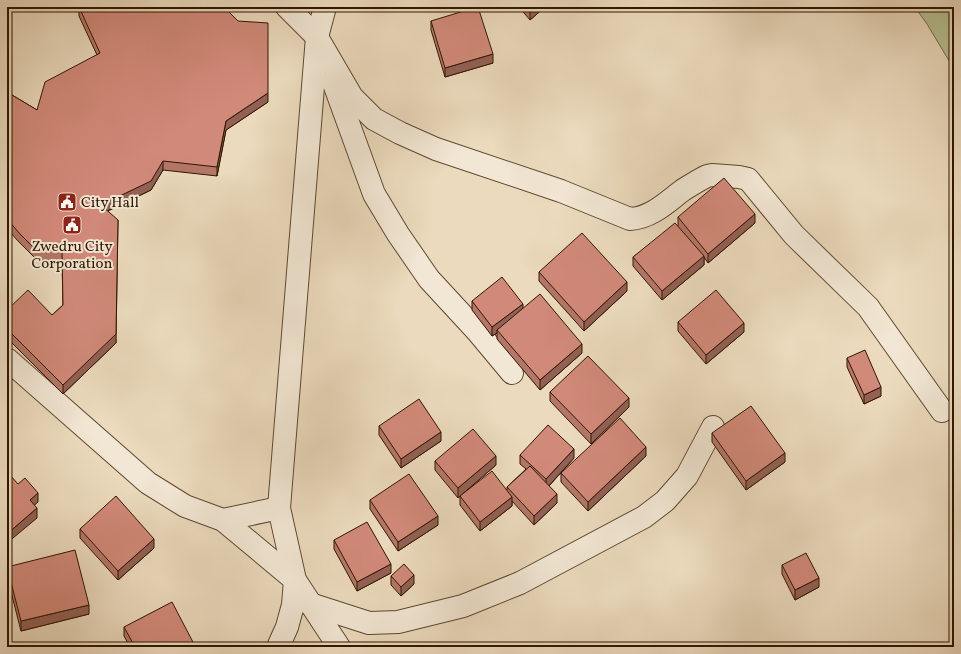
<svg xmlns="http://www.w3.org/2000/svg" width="961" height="654" viewBox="0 0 961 654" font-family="Vollkorn,serif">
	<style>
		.green { fill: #b7c092; stroke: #736c49 }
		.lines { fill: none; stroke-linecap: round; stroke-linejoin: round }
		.minor-casing { stroke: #5e482f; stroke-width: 24 }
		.minor { stroke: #f2e7d4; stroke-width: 22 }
		.wall { fill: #b47668; stroke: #2f1700 }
		.shaded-wall { fill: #926055; stroke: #2f1700 }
		.building { fill: #d18979; stroke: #2f1700 }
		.labels { text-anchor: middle; stroke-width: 4; stroke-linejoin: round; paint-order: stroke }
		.poi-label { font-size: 15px; fill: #2f1700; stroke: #f2e7d4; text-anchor: start }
	</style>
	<rect width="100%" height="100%" fill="#ebdabd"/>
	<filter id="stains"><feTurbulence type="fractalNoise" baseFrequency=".005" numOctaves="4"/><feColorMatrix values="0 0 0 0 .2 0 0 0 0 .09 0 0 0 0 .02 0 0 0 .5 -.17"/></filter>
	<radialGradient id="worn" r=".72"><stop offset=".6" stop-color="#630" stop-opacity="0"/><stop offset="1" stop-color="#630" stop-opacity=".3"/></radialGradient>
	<path class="green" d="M 915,7 L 954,7 L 954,69 L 927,24 Z"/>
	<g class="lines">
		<g class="minor-casing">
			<g id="minor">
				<path d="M 287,7 L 317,37 L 352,97 L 374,119 L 400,133 L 436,149 L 561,191 L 630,219 C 651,218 667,202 683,190 C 691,185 699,180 707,176 L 712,175 L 739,177 L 748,179 L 794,235 L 868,307 L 942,411"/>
				<path d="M 333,81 L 374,194 L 398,234 L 429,279 L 477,331 L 512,373"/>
				<path d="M 7,359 L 148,483 L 185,506 L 223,520 L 279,508 L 295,580 L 339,647"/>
				<path d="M 279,508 L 317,37 L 325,7"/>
				<path d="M 223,520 L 295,580 L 293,605 L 287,627 L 278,647"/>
				<path d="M 310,604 L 369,623 L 398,622 L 463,606 L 520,583 L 644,517 L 665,501 L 687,476 L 713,427"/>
			</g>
		</g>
		<use href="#minor" class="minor"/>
	</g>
	<g class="wall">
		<path d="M 79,7 L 268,102 L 226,130 L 217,176 L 163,170 L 151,190 L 108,211 L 116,343 L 63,394 L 7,338 L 7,310 L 52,315 L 63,305 L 62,261 L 36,259 L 20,243 L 7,229 L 7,92 L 37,110 L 97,55 L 79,16 Z"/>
		<path d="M 519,7 L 545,7 L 530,20 Z"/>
		<path d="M 431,21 L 493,63 L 445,77 L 431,30 Z"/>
		<path d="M 678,217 L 755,223 L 708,263 L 704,257 L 704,265 L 662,300 L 633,266 L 633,257 L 678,226 Z"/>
		<path d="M 539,272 L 627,291 L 584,331 L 539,281 Z"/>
		<path d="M 472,301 L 523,308 L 582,353 L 540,390 L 497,339 L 497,333 L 492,336 L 472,310 Z"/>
		<path d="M 678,322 L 744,332 L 706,364 L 678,331 Z"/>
		<path d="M 847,358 L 881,396 L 864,404 L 847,367 Z"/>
		<path d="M 550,392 L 629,407 L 591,444 L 550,401 Z"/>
		<path d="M 379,426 L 441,441 L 401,468 L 379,435 Z"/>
		<path d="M 712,433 L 785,462 L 746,490 L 712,442 Z"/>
		<path d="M 520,455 L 574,458 L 549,486 L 557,503 L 534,525 L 512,501 L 512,506 L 480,531 L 460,505 L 460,496 L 507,490 L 507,487 L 526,469 L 520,464 Z"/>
		<path d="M 646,456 L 588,511 L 561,482 L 561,473 Z"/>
		<path d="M 435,461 L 496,465 L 458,498 L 435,470 Z"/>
		<path d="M 370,500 L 438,525 L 398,551 L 370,509 Z"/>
		<path d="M 80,529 L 154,548 L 118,580 L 80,538 Z"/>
		<path d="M 334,540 L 391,573 L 357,591 L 334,549 Z"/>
		<path d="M 782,565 L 819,587 L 795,600 L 782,574 Z"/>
		<path d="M 7,567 L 89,614 L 21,631 L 7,576 Z"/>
		<path d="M 391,576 L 414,584 L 401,596 L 391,585 Z"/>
		<path d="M 124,627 L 195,647 L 130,647 L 124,636 Z"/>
	</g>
	<g class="shaded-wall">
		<path d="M 535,7 L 545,7 L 530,20 L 530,11 Z"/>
		<path d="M 493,54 L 493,63 L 445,77 L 445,68 Z"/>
		<path d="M 268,93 L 268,102 L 226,130 L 217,176 L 217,167 L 226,121 Z"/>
		<path d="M 163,161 L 163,170 L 151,190 L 101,214 L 101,205 Z"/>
		<path d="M 755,214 L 755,223 L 708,263 L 708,254 Z"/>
		<path d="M 118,220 L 116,343 L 63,394 L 63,385 Z"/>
		<path d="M 704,256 L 704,265 L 662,300 L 662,291 Z"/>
		<path d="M 627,282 L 627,291 L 584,331 L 584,322 Z"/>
		<path d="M 523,304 L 523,313 L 497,330 L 497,333 L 492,336 L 492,327 Z"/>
		<path d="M 744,323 L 744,332 L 706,364 L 706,355 Z"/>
		<path d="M 582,344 L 582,353 L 540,390 L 540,380 Z"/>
		<path d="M 881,387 L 881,396 L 864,404 L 864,395 Z"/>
		<path d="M 629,398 L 629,407 L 591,444 L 591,434 Z"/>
		<path d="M 441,432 L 441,441 L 401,468 L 401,459 Z"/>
		<path d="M 646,447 L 646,456 L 588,511 L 588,502 Z"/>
		<path d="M 574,449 L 574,458 L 546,489 L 546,479 Z"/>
		<path d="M 785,453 L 785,462 L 746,490 L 746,481 Z"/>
		<path d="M 496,456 L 496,465 L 458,498 L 458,488 Z"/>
		<path d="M 38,493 L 38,502 L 30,509 L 30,500 Z"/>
		<path d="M 557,494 L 557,503 L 534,525 L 534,516 Z"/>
		<path d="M 512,497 L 512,506 L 480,531 L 480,522 Z"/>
		<path d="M 37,508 L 37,518 L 7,543 L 7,534 Z"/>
		<path d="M 438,516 L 438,525 L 398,551 L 398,542 Z"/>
		<path d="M 154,539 L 154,548 L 118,580 L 118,571 Z"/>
		<path d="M 391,564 L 391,573 L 357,591 L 357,582 Z"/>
		<path d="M 414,575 L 414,584 L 401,596 L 401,587 Z"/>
		<path d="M 819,578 L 819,587 L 795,600 L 795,590 Z"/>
		<path d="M 89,605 L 89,614 L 21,631 L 21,621 Z"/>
	</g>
	<g class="building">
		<path d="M 79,7 L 224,7 L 238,21 L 268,23 L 268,93 L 226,121 L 217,167 L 163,161 L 151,181 L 101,205 L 118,220 L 116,334 L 63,385 L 7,329 L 7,310 L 28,290 L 52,315 L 63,305 L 62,251 L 36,250 L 20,234 L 7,219 L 7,92 L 37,110 L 45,82 L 100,53 Z"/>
		<path d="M 477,7 L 478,7 L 493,54 L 445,68 L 431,21 Z"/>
		<path d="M 527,7 L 535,7 L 530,11 Z"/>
		<path d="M 724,178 L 755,214 L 708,254 L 678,217 Z"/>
		<path d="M 675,223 L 704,256 L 662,291 L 633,257 Z"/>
		<path d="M 582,233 L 627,282 L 584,322 L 539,272 Z"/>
		<path d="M 502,277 L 523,304 L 492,327 L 472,301 Z"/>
		<path d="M 716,290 L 744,323 L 706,355 L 678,322 Z"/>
		<path d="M 540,294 L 582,344 L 540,380 L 497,330 Z"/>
		<path d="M 865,350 L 881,387 L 864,395 L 847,358 Z"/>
		<path d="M 588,356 L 629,398 L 591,434 L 550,392 Z"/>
		<path d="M 419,399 L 441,432 L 401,459 L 379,426 Z"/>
		<path d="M 751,406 L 785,453 L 746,481 L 712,433 Z"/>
		<path d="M 620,418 L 646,447 L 588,502 L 561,473 Z"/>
		<path d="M 548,425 L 574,449 L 546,479 L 520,455 Z"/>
		<path d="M 473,429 L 496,456 L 458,488 L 435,461 Z"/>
		<path d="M 530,466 L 557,494 L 534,516 L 507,487 Z"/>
		<path d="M 492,471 L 512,497 L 480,522 L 460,496 Z"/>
		<path d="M 409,474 L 438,516 L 398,542 L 370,500 Z"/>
		<path d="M 10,475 L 18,484 L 25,478 L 38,493 L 30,500 L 37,508 L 7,534 L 7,478 Z"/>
		<path d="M 116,496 L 154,539 L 118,571 L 80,529 Z"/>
		<path d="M 367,522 L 391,564 L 357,582 L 334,540 Z"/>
		<path d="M 75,550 L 89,605 L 21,621 L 7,567 Z"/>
		<path d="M 806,553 L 819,578 L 795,590 L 782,565 Z"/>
		<path d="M 404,564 L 414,575 L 401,587 L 391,576 Z"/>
		<path d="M 172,602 L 195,646 L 192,647 L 135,647 L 124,627 Z"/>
	</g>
	<defs>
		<g id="civic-square" transform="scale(1)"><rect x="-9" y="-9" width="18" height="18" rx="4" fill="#8f2418" stroke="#f2e7d4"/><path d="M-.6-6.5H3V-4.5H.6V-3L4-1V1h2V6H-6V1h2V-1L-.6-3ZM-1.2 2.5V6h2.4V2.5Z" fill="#fff"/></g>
	</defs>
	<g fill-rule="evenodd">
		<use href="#civic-square" x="67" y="202"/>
		<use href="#civic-square" x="72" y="225"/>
	</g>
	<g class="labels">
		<g class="poi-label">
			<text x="81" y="207">City Hall</text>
			<text x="72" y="251" text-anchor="middle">Zwedru City<tspan x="72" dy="17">Corporation</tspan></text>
		</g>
	</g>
	<rect width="961" height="654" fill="none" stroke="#ebdabd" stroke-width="24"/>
	<rect x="8" y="8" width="945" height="638" fill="none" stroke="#2f1700" stroke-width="2"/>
	<rect x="12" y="12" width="937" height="630" fill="none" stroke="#2f1700"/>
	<rect width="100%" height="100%" filter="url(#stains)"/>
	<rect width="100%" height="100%" fill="url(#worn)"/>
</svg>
